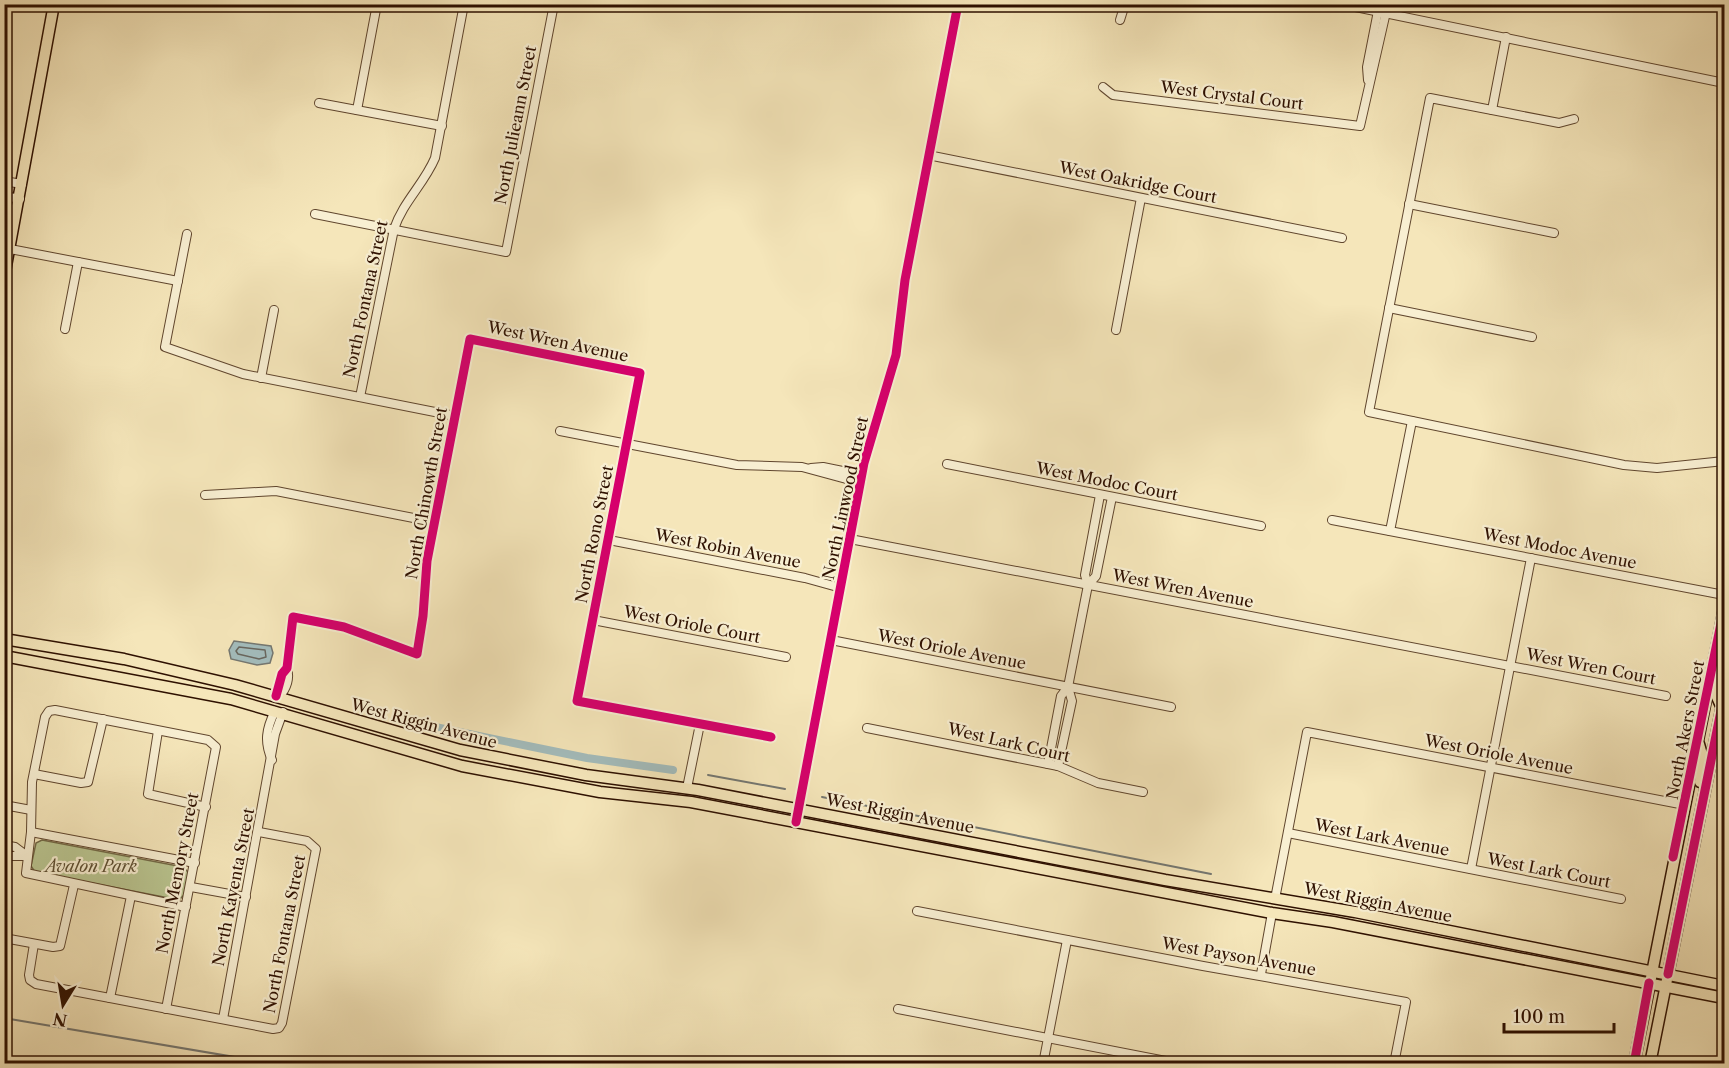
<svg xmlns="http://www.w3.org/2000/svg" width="1729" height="1068" viewBox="0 0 1729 1068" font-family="'Libre Caslon Text',serif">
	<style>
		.green { fill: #bac691; stroke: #746b48; stroke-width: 1.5 }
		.water { fill: #a3bcbc; stroke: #747771; stroke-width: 1.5 }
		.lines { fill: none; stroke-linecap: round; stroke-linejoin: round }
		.shore { stroke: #68665e; stroke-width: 1.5 }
		.stream { stroke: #747771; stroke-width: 2 }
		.canal { stroke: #a3bcbc; stroke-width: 8 }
		.minor-casing { stroke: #60462e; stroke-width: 10 }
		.major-casing { stroke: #2e1000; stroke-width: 13 }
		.minor { stroke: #f8efd2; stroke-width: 8 }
		.major { stroke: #f5e6ba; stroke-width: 10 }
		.cycleway-casing { stroke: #f8efd2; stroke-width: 13 }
		.cycleway { stroke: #d6006c; stroke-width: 9 }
		.labels { text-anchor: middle; stroke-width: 4.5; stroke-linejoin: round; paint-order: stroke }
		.street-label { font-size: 16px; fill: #2e1000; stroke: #f8efd2 }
		.park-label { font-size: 16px; font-style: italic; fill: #5f5033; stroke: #f8efd2 }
	</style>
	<rect width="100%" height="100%" fill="#f5e6ba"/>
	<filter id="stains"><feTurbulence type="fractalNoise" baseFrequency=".00333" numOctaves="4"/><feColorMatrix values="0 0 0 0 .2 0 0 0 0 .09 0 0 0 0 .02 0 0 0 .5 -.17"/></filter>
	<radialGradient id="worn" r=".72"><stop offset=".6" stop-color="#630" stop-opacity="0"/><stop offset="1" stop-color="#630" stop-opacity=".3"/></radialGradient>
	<path class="green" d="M 42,840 L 183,867 L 189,873 L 184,895 L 179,900 L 35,872 L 31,866 L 36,843 Z"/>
	<path class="water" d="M 234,641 L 271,646 L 273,653 L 270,663 L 257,665 L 231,659 L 229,650 Z"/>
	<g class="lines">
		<path class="shore" d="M 239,647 L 265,650 L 266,657 L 259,659 L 238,654 L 236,651 Z"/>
		<g class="stream">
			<path d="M 708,775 L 785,789"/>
			<path d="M 822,797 L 1211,874"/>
			<path d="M 4,1018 L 276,1064"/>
			<path d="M 1674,1058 L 1682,1064"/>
		</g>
		<path class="canal" d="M 406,721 L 587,758 L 673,770"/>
		<g class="minor-casing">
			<g id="minor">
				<path d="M 1341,4 L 1724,83"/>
				<path d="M 1120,20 L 1125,4"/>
				<path d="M 1368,80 L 1367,67 L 1378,11"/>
				<path d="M 1103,87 L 1113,95 L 1360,126 L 1386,12"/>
				<path d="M 319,103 L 442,126"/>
				<path d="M 357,110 L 377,4"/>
				<path d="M 1492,110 L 1506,37"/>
				<path d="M 1574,119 L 1559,123 L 1430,98 L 1369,412 L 1624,465 L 1657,468 L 1724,461"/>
				<path d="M 928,155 L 1342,238"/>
				<path d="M 4,181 L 22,184"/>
				<path d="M 4,196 L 20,199"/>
				<path d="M 1409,204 L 1554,233"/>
				<path d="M 315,214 L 506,252 L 554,4"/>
				<path d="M 187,234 L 165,347 L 243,374 L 455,416"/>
				<path d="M 10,249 L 178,281"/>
				<path d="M 1389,308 L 1532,337"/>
				<path d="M 65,329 L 78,262"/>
				<path d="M 1116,330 L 1141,198"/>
				<path d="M 261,378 L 274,310"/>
				<path d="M 360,397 L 394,229 C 403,202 424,184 435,158 L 464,4"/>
				<path d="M 560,431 L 737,465 L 802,467 L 861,483"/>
				<path d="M 947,464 L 1261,526"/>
				<path d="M 811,468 L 823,467 L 862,475"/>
				<path d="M 205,495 L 276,491 L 434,522"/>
				<path d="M 1332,520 L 1724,595"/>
				<path d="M 1390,531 L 1412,421"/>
				<path d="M 850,539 L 1666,696"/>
				<path d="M 609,540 L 805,578 L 841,588"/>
				<path d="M 1088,585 L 1085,575 L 1100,495"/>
				<path d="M 593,620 L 786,657"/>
				<path d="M 831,640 L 1171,707"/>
				<path d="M 276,696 L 282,674 L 287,668 L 293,617 L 344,627 L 417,654 L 423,616 L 427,561 L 470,339 L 640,373 L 577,701 L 771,737"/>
				<path d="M 279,697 C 287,688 290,679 287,668"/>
				<path d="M 867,728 L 1058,766 L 1098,783 L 1143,792"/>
				<path d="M 158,731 L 148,794 L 206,807"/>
				<path d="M 272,760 C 264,742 266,729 275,711"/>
				<path d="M 1048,764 L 1061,696 L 1068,687 L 1088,585 L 1096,576 L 1112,497"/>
				<path d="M 1058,766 L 1072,701 L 1068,687"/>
				<path d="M 34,774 L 81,783 L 88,782 L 103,719"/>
				<path d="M 687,788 L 700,724"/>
				<path d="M 4,805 L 31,810"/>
				<path d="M 796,822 L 864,463 L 896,355 L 905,280 L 958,4"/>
				<path d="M 31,832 L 195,863"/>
				<path d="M 1288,833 L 1621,899"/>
				<path d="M 4,845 L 15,847 L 27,856"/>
				<path d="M 4,856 L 27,856"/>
				<path d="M 1471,869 L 1531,558"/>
				<path d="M 191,887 L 246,897"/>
				<path d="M 1275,899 L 1307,732 L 1685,805"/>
				<path d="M 917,911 L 1203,966 L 1406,1002 L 1394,1064"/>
				<path d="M 4,938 L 53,947 L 60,946 L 74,885"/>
				<path d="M 34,944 L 29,975 L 30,980 L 36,984 L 273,1029 L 279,1028 L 282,1023 L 316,849 L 307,841 L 259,832"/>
				<path d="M 1261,974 L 1272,913"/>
				<path d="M 110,998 L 131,896"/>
				<path d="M 166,1009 L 216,747 L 208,740 L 55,710 L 49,711 L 45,717 L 32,782 L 31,832 L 26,873 L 186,907"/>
				<path d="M 898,1009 L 1181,1064"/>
				<path d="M 223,1019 L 275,734 L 283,712"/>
				<path d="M 1043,1064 L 1067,940"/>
			</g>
		</g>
		<g class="major-casing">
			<g id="major">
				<path d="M 4,277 L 54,4"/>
				<path d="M 4,639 L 124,659 L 235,685 L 460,750 L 586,775 L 698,790 L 1165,880 L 1355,912 L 1724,986"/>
				<path d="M 4,656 L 231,699 L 462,766 L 600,792 L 691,802 L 1272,913 L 1333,922 L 1724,998"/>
				<path d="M 1721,656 L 1716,695 L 1722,708"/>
				<path d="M 1699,744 L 1703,758 L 1700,782"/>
				<path d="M 1634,1064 L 1724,609"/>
				<path d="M 1650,1064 L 1724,696"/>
			</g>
		</g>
		<use href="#minor" class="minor"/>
		<use href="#major" class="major"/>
		<g class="cycleway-casing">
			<g id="cycleway">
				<path d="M 276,696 L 282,674 L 287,668 L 293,617 L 344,627 L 417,654 L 423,616 L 427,561 L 470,339 L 640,373 L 577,701 L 771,737"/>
				<path d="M 796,822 L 864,463 L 896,355 L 905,280 L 958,4"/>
				<path d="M 1673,857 L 1724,609"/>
				<path d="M 1668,974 L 1724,696"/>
				<path d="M 1634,1064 L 1649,983"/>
			</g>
		</g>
		<use href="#cycleway" class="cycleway"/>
	</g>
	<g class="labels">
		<g class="street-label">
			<text transform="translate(1232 95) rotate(7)" y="6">West Crystal Court</text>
			<text transform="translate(515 125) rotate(-79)" y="6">North Julieann Street</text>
			<text transform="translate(1138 182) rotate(11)" y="6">West Oakridge Court</text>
			<text transform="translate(365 299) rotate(-78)" y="6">North Fontana Street</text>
			<text transform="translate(558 341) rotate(12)" y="6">West Wren Avenue</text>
			<text transform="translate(1107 481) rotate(11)" y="6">West Modoc Court</text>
			<text transform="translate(426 493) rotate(-80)" y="6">North Chinowth Street</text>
			<text transform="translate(845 498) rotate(-78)" y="6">North Linwood Street</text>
			<text transform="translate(594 534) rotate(-79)" y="6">North Rono Street</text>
			<text transform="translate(728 548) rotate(11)" y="6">West Robin Avenue</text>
			<text transform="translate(1560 548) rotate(11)" y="6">West Modoc Avenue</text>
			<text transform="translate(1183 588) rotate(11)" y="6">West Wren Avenue</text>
			<text transform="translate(692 624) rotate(11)" y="6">West Oriole Court</text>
			<text transform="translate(952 649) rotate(11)" y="6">West Oriole Avenue</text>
			<text transform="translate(1591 666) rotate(11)" y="6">West Wren Court</text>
			<text transform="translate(424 723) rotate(15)" y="6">West Riggin Avenue</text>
			<text transform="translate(1685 730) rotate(-79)" y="6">North Akers Street</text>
			<text transform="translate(1009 742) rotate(13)" y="6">West Lark Court</text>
			<text transform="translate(1499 754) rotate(11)" y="6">West Oriole Avenue</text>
			<text transform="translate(900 813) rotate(11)" y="6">West Riggin Avenue</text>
			<text transform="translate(1382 837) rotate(11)" y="6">West Lark Avenue</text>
			<text transform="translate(1549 870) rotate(11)" y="6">West Lark Court</text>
			<text transform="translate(177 873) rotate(-79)" y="6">North Memory Street</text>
			<text transform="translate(233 887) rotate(-79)" y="6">North Kayenta Street</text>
			<text transform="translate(1378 902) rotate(11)" y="6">West Riggin Avenue</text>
			<text transform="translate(284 934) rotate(-79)" y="6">North Fontana Street</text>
			<text transform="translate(1239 956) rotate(10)" y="6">West Payson Avenue</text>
		</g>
		<g class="park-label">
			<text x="91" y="872">Avalon Park</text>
		</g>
	</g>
	<rect width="1729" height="1068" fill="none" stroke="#f5e6ba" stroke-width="24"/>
	<rect x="6" y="6" width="1717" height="1056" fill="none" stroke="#2e1000" stroke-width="3"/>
	<rect x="12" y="12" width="1705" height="1044" fill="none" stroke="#2e1000" stroke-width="1.5"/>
	<g transform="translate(63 1005) rotate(191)" stroke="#f8efd2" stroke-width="4.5" paint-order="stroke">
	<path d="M0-4.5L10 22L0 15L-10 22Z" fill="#2e1000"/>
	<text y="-9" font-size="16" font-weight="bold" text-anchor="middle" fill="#2e1000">N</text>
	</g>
	<path d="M1504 1023v9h110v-9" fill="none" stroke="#2e1000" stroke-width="3"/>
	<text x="1513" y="1023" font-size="18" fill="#2e1000" stroke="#f8efd2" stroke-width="4.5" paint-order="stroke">100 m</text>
	<rect width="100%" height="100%" filter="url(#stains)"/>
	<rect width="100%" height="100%" fill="url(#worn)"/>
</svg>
